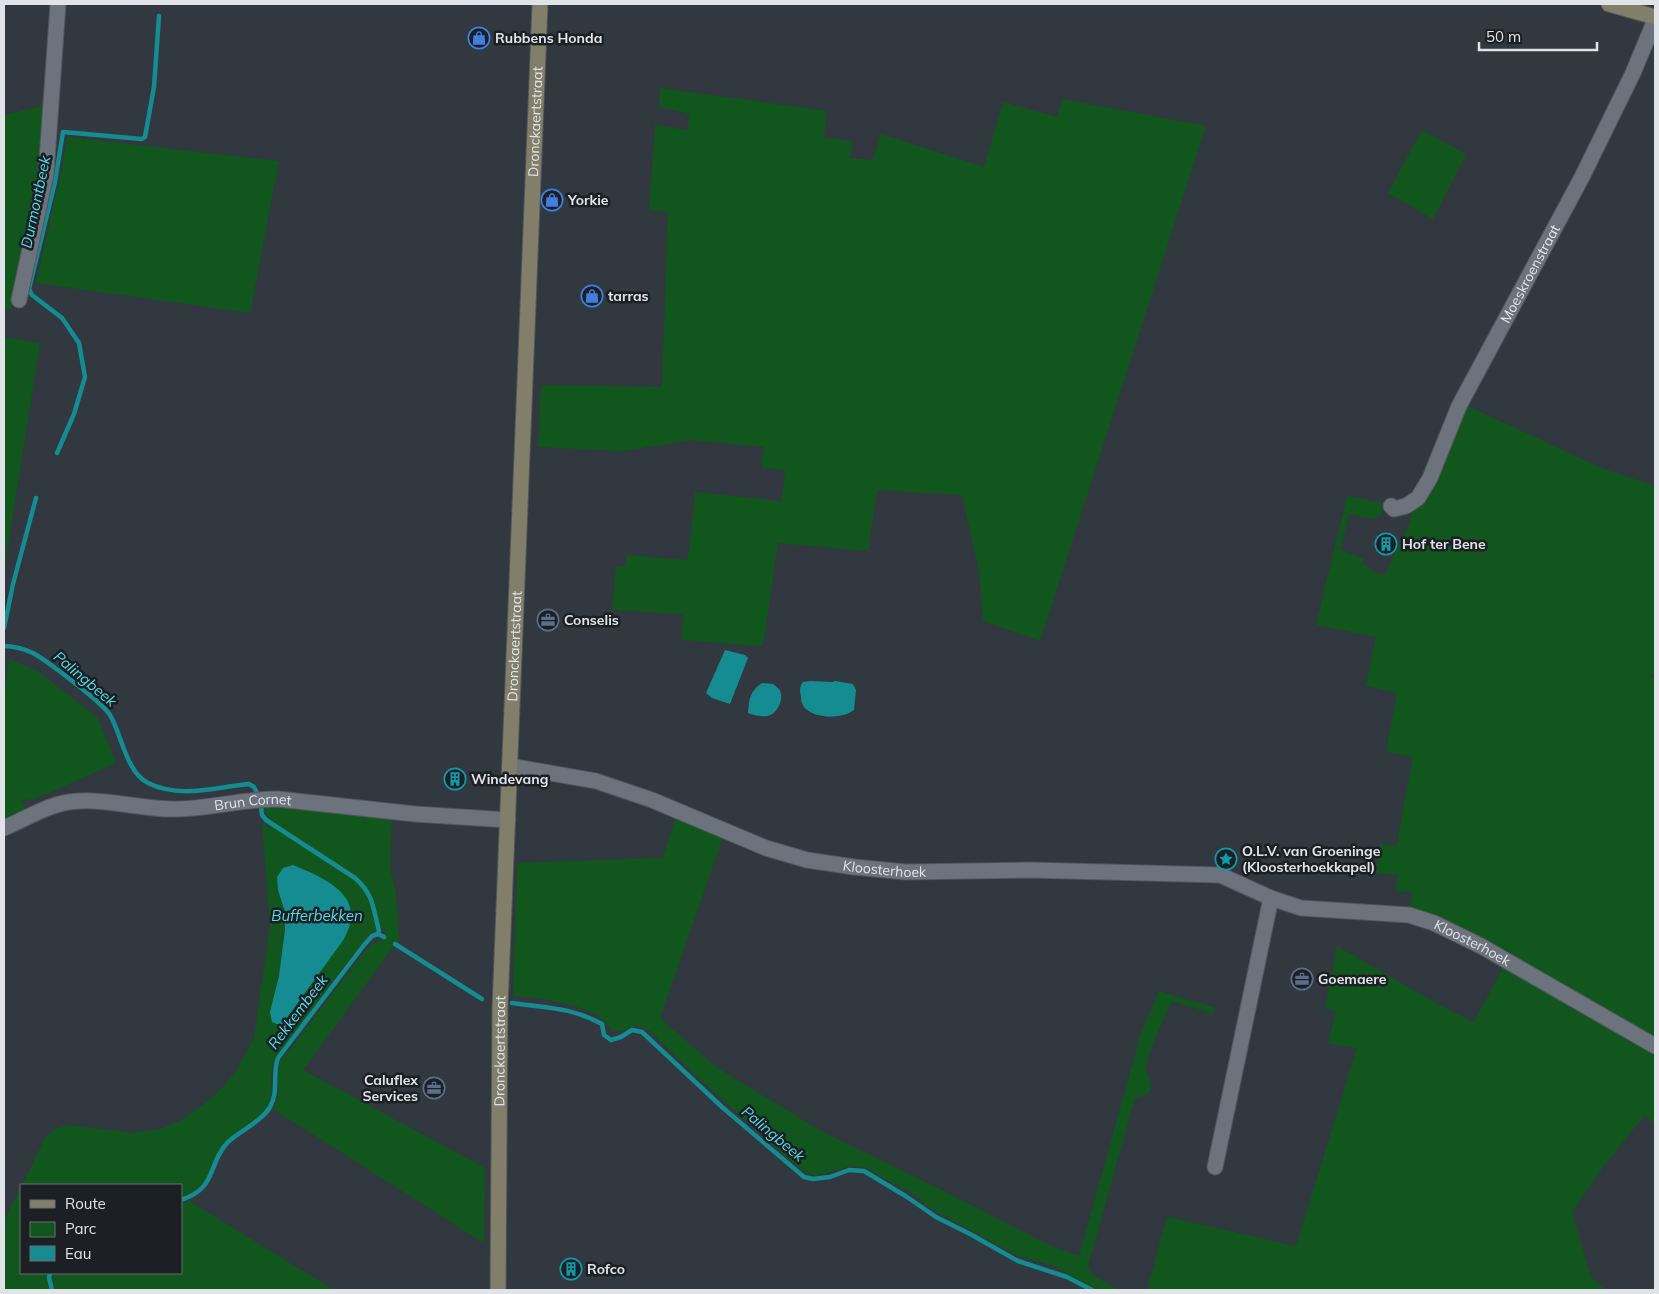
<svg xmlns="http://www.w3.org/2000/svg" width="1659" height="1294" viewBox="0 0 1659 1294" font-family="Mulish,sans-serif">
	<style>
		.green { fill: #11571d; fill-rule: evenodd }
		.water { fill: #148c92 }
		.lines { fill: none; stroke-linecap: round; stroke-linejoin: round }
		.stream { stroke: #148c92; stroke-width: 4.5 }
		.street-casing { stroke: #51565d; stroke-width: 17 }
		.secondary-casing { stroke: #51565d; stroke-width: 17 }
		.street { stroke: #6c737d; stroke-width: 15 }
		.secondary { stroke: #817f6a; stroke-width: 15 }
		.labels { text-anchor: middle; stroke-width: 5; stroke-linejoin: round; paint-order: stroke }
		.poi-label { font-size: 14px; font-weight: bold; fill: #e0e4e9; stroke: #1c1f23; text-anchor: start }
		.street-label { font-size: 14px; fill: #e0e4e9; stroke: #1c1f23 }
		.water-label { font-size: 15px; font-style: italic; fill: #51dee6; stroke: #1c1f23 }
	</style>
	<rect width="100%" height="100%" fill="#313840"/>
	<g class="green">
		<path d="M 660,88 L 827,111 L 824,138 L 852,141 L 850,158 L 873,160 L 881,134 L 984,167 L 1003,102 L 1057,117 L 1062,99 L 1206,126 L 1040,641 L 983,621 L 979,571 L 962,495 L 877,490 L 868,551 L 778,543 L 763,646 L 682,640 L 683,614 L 612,610 L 616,566 L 625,566 L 626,555 L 687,560 L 691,535 L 695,492 L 782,501 L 785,470 L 761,467 L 764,447 L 691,440 L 623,451 L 538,447 L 541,385 L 662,387 L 668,212 L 649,210 L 655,125 L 687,130 L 690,114 L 659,107 Z"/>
		<path d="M 46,105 L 38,189 L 18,268 L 11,309 L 4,309 L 4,115 Z"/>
		<path d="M 1422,130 L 1466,154 L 1433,219 L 1388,193 Z"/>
		<path d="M 67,137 L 279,161 L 250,313 L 36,283 L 62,169 Z"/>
		<path d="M 4,337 L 40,343 L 4,571 Z"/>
		<path d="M 1464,404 L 1599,467 L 1655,486 L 1655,667 L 1651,677 L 1655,678 L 1655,1039 L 1622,1022 L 1515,955 L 1450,923 L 1410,911 L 1412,892 L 1396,891 L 1398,875 L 1376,873 L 1380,844 L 1396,847 L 1413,757 L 1386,752 L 1397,693 L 1366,686 L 1376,637 L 1316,625 L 1347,496 L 1385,503 L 1381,515 L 1374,519 L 1349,514 L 1340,550 L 1364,559 L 1363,564 L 1374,572 L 1385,575 L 1409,524 L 1412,509 Z"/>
		<path d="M 9,659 L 36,670 L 98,718 L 116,763 L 35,799 L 22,800 L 27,812 L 4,824 L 4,698 Z"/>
		<path d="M 284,804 L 392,819 L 390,869 L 396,893 L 399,939 L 303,1070 L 485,1168 L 484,1243 L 273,1109 L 278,1096 L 278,1069 L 281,1059 L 292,1047 L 341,982 L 372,943 L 381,941 L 386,933 L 385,928 L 369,934 L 276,1057 C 275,1060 273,1064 272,1067 C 269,1080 275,1093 268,1105 C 259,1122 236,1128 225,1143 C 208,1163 211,1189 181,1197 L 181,1185 L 22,1185 L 46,1136 L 57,1128 L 70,1125 L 133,1133 L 160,1129 L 180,1121 L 207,1102 L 225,1085 L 238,1068 L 254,1038 L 270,926 L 262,822 L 270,829 L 264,806 ZM 293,865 L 308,872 L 336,888 L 270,1012 L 279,976 L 285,930 L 284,909 L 278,890 Z"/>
		<path d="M 676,815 L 723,837 L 660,1018 L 716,1067 L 821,1131 L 940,1189 L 1049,1245 L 1079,1256 L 1141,1033 L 1159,991 L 1216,1008 L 1214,1014 L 1172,1001 C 1163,1022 1151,1043 1146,1066 C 1145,1075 1154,1083 1149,1092 C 1146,1096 1139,1097 1135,1098 L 1088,1266 L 1091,1274 L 1118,1290 L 1097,1290 L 1054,1266 L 1018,1256 L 928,1207 L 914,1194 L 865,1168 L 851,1166 L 814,1176 L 801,1170 L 693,1073 L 650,1031 L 637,1025 L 622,1031 L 612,1031 C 609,1027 606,1022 602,1019 C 585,1004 535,997 513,996 L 517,863 L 663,858 Z"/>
		<path d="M 1337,946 L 1441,1006 L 1474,1022 L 1505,964 L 1655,1052 L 1655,1124 L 1645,1115 L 1603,1167 L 1572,1212 L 1591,1277 L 1606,1290 L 1147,1290 L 1167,1217 L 1296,1246 L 1357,1048 L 1328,1043 L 1336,1011 L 1325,1009 Z"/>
		<path d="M 21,1186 L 21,1273 L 47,1273 L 47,1279 L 49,1290 L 4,1290 L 4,1221 Z"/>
		<path d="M 189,1201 L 334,1290 L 55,1290 L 52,1278 L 53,1273 L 181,1273 L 181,1204 Z"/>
	</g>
	<g class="water">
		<path d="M 725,650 L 745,655 L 748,658 L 730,704 L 712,698 L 706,693 Z"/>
		<path d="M 810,681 L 833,682 L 835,681 L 853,684 L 856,690 L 854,710 C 843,719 815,719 805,708 C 802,705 801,701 801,697 C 800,691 799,687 803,682 Z"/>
		<path d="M 762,683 L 773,684 C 773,684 779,689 779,689 C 785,698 778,713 768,716 C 762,717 753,715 748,713 C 749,699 750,691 762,683 Z"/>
		<path d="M 293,865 C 317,875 359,891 350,924 C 349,929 346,934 344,939 L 281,1026 L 272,1022 L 270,1012 L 279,976 L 285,930 L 284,909 L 278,890 L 277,877 L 283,868 Z"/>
	</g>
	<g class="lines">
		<g class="stream">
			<path d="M 57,453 L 74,414 L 85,377 L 79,343 L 62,318 L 32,295 L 29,289 L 55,182 L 63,132 L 142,139 L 145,137 L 154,87 L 159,16"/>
			<path d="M 4,628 L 13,584 L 36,498"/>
			<path d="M 4,646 C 14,646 24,649 33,653 C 47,661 102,702 110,715 C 122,735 126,772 148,783 C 180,799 216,787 249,784 L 254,787 L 257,793"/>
			<path d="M 261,807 L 262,815 L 266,820 L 355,878 C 374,895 373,908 379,931 L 378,934 L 384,937"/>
			<path d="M 395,944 L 482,999"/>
			<path d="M 512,1003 C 546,1008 571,1007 602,1024 L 604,1035 L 611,1040 L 621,1037 L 632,1030 L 642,1032 L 722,1107 L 804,1177 L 813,1179 L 830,1177 L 849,1170 L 864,1171 L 907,1197 L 936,1217 L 970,1234 L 1018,1261 L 1067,1277 L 1092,1290"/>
			<path d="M 181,1200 C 218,1188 207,1164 228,1142 C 241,1130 261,1122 270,1107 C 279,1092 272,1074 278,1058 L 364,945 L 372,936 L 378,934"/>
			<path d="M 50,1273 L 49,1278 L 52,1290"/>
		</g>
		<g class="street-casing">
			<g id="street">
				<path d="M 19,300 L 46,174 L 58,4"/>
				<path id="s1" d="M 1391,506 L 1394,509 L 1406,506 L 1418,498 L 1430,478 L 1459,406 L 1582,177 L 1633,73 L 1655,20"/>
				<path id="s2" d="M 510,766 L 596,781 L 652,800 L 766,848 L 807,860 L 854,867 L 906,872 L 1031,870 L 1220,875 L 1271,898 L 1301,908 L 1409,915 L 1434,923 L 1481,946 L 1655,1046"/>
				<path id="s3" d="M 4,828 C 21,821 39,810 56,805 C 96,793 139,811 179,809 C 212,808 245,799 278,799 L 415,814 L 508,820"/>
				<path d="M 1215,1167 L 1271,898"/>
			</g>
		</g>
		<g class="secondary-casing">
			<g id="secondary">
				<path d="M 1609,4 L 1655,17"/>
				<path id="s4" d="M 498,1290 L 500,1008 L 540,4"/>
			</g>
		</g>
		<use href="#street" class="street"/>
		<use href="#secondary" class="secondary"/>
	</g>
	<defs>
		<g id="shop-ring" transform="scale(1.125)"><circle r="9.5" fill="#1c1f23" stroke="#3f7fe0" stroke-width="1.5"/><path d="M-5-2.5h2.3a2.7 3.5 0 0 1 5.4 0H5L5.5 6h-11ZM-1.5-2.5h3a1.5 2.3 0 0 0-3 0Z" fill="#3f7fe0"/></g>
		<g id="building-ring" transform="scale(1.125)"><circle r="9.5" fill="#1c1f23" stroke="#0f9aa8" stroke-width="1.5"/><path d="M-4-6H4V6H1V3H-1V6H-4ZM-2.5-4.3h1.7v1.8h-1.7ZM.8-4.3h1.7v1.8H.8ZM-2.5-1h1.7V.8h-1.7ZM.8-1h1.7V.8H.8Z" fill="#0f9aa8"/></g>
		<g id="office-ring" transform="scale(1.125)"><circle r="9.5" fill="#1c1f23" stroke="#5c6f8a" stroke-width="1.5"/><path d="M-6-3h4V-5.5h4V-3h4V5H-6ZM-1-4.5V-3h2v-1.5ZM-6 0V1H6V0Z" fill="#5c6f8a"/></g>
		<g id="sight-ring" transform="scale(1.125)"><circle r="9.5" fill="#1c1f23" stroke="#0f9aa8" stroke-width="1.5"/><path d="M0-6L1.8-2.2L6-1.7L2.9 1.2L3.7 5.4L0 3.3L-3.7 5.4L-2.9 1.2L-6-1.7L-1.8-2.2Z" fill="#0f9aa8"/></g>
	</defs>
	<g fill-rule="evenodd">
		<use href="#shop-ring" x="479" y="38"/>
		<use href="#shop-ring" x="552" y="200"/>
		<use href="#shop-ring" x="592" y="296"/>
		<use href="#building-ring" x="1386" y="544"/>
		<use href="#office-ring" x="548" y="620"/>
		<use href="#building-ring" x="455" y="779"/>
		<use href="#sight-ring" x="1226" y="859"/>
		<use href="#office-ring" x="1302" y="979"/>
		<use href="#office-ring" x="434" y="1088"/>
		<use href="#building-ring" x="571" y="1269"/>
	</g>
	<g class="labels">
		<g class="poi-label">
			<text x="495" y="43">Rubbens Honda</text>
			<text x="568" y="205">Yorkie</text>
			<text x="608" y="301">tarras</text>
			<text x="1402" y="549">Hof ter Bene</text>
			<text x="564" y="625">Conselis</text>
			<text x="471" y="784">Windevang</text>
			<text x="1242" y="856">O.L.V. van Groeninge<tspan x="1242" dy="16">(Kloosterhoekkapel)</tspan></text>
			<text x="1318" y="984">Goemaere</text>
			<text x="418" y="1085" text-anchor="end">Caluflex<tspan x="418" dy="16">Services</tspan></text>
			<text x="587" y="1274">Rofco</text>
		</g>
		<g class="street-label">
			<text dy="5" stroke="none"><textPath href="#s4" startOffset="1169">Dronckaertstraat</textPath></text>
			<text dy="5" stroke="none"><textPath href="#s1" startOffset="282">Moeskroenstraat</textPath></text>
			<text dy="5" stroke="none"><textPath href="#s4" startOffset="644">Dronckaertstraat</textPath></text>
			<text dy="5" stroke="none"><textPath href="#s3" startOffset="255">Brun Cornet</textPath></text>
			<text dy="5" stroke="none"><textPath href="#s2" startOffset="391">Kloosterhoek</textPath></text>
			<text dy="5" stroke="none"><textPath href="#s2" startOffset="992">Kloosterhoek</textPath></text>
			<text dy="5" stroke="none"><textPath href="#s4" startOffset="239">Dronckaertstraat</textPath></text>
		</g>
		<g class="water-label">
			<text transform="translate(36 202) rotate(-78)" y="5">Durmontbeek</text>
			<text transform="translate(85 679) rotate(40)" y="5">Palingbeek</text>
			<text x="317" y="921">Bufferbekken</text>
			<text transform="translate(298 1012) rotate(-53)" y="5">Rekkembeek</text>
			<text transform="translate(773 1134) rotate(40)" y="5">Palingbeek</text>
		</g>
	</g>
	<rect width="1659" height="1294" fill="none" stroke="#e0e4e9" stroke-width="10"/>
	<rect x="20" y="1184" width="162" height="90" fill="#1c1f23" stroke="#6a6e72"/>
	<rect x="30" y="1200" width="25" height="8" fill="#817f6a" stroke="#6a6e72"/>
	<text x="65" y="1209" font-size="15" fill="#e0e4e9">Route</text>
	<rect x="30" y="1222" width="25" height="15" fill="#11571d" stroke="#6a6e72"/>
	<text x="65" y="1234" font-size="15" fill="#e0e4e9">Parc</text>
	<rect x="30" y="1246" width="25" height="15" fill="#148c92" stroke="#6a6e72"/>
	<text x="65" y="1259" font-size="15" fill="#e0e4e9">Eau</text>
	<path d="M1479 42v8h118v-8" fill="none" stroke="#e0e4e9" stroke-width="2.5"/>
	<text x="1486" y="42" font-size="15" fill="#e0e4e9" stroke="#1c1f23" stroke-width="4" paint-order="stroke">50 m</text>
</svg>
